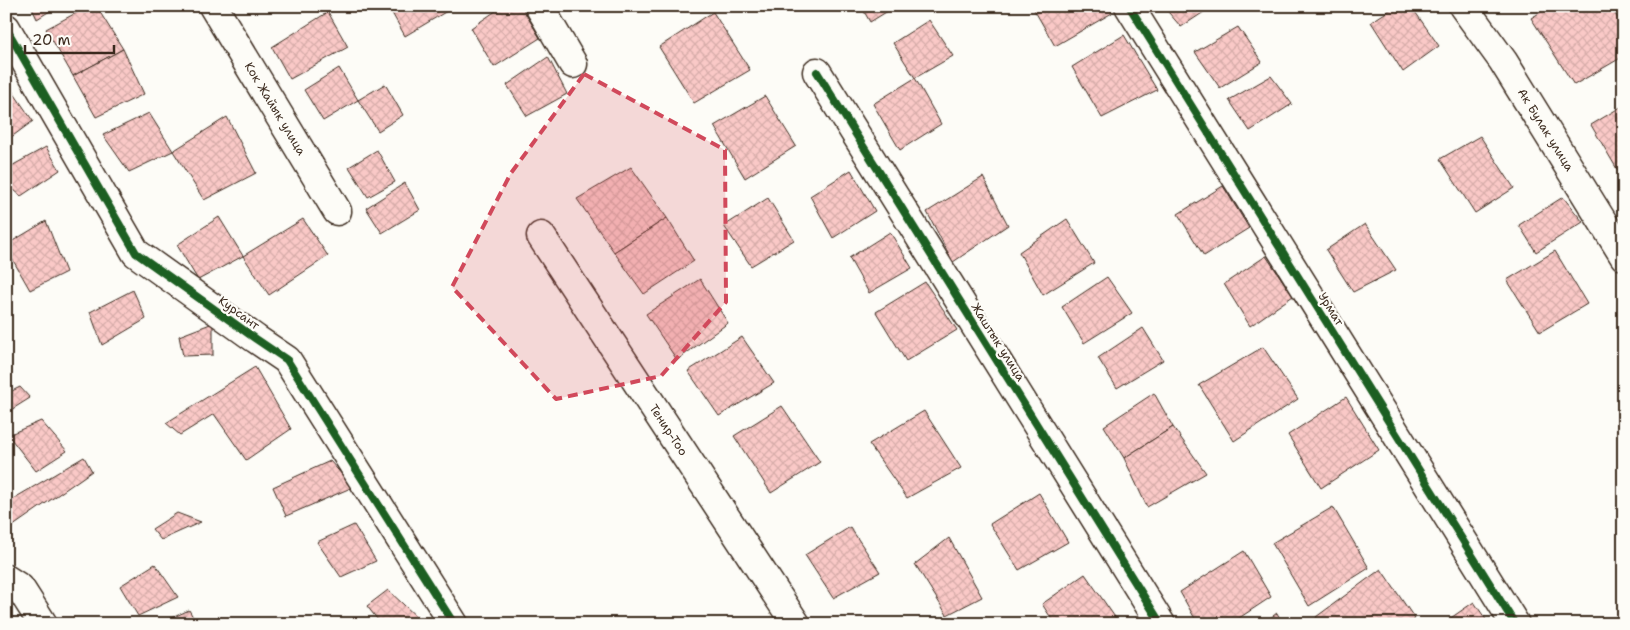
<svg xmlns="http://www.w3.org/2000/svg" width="1630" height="630" viewBox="0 0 1630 630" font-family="'Shantell Sans',sans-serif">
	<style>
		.building { fill: url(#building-cross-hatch); stroke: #3b2a1e }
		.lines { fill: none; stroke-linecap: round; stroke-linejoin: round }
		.minor-casing { stroke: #3b2a1e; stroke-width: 31 }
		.minor { stroke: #fdfcf7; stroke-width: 28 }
		.cycleway-casing { stroke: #fdfcf7; stroke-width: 11 }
		.cycleway { stroke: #1b5e20; stroke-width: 8 }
		.marked { fill: #d1495b; fill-opacity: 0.2; stroke: #d1495b; stroke-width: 4; stroke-dasharray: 10 6; stroke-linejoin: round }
		.labels { text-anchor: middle; stroke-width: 4.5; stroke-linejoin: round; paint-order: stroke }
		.street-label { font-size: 12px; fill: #3b2a1e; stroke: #fdfcf7 }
	</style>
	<defs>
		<pattern id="building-cross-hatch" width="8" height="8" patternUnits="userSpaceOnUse" patternTransform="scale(1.25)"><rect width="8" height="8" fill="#fac9c7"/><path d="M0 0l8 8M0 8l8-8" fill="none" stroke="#d7adaa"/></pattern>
	</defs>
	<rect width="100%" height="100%" fill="#fdfcf7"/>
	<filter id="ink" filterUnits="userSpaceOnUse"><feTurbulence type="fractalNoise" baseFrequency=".02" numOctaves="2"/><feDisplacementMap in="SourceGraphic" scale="10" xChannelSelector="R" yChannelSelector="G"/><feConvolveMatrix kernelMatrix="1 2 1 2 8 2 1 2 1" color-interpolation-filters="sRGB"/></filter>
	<g filter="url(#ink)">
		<g class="building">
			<path d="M 31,6 L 58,6 L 37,19 Z"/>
			<path d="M 89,6 L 96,6 L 123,49 L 73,76 L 46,29 Z"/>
			<path d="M 388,6 L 444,6 L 447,11 L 405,36 Z"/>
			<path d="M 503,6 L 521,6 L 540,38 L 494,67 L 471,28 Z"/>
			<path d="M 861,6 L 896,6 L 870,22 Z"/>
			<path d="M 1032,6 L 1108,6 L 1112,13 L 1055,46 Z"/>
			<path d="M 1163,6 L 1213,6 L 1181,27 Z"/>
			<path d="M 1396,6 L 1411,6 L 1439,46 L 1403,72 L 1371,22 Z"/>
			<path d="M 1551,6 L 1610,6 L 1624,27 L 1624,56 L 1574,85 L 1531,18 Z"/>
			<path d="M 328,12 L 348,47 L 290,79 L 272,47 Z"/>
			<path d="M 713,12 L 750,70 L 694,103 L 659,47 Z"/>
			<path d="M 929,20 L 953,56 L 915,78 L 893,43 Z"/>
			<path d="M 1238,27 L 1262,62 L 1220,88 L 1195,52 Z"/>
			<path d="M 1124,35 L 1157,90 L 1102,118 L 1072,67 Z"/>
			<path d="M 123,49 L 144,94 L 96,117 L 73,76 Z"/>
			<path d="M 548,57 L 567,94 L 527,116 L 507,85 Z"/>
			<path d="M 339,68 L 358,100 L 323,121 L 304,90 Z"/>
			<path d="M 1271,76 L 1292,104 L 1250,131 L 1229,100 Z"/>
			<path d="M 915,78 L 941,124 L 900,150 L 873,104 Z"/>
			<path d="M 385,84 L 403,115 L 378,131 L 358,100 Z"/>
			<path d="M 11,89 L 33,121 L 6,141 L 6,91 Z"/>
			<path d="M 765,96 L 796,146 L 745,178 L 714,126 Z"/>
			<path d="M 1624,105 L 1624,181 L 1591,125 Z"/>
			<path d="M 149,113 L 173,151 L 129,172 L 103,135 Z"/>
			<path d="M 227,117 L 256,173 L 204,200 L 173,151 Z"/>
			<path d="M 1480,136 L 1514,188 L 1475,213 L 1440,159 Z"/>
			<path d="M 46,147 L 60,170 L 21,196 L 6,183 L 6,169 Z"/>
			<path d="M 377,150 L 395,182 L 368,197 L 349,167 Z"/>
			<path d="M 631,167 L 667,218 L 614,252 L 577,199 Z"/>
			<path d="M 851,170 L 875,211 L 833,238 L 810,196 Z"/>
			<path d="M 983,177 L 1008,225 L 953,262 L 927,212 Z"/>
			<path d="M 405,183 L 420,210 L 382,233 L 366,208 Z"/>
			<path d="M 1223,186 L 1249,228 L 1204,256 L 1178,214 Z"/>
			<path d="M 1563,197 L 1583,222 L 1536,252 L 1519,225 Z"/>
			<path d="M 768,198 L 794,240 L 751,266 L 724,226 Z"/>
			<path d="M 219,217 L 243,256 L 198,280 L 177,245 Z"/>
			<path d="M 667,218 L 694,261 L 644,294 L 614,252 Z"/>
			<path d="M 303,219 L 328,256 L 269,295 L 243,256 Z"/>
			<path d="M 1067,219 L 1094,263 L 1043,295 L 1019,252 Z"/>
			<path d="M 46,221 L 66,272 L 30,290 L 6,248 L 6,245 Z"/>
			<path d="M 1365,224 L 1396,270 L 1353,292 L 1326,250 Z"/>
			<path d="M 890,232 L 912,268 L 869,293 L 849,258 Z"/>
			<path d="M 1555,251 L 1587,304 L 1540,332 L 1507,280 Z"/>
			<path d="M 1266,256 L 1293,296 L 1250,326 L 1224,284 Z"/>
			<path d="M 1107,277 L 1132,313 L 1084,343 L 1062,307 Z"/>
			<path d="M 700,279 L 728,323 L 677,360 L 646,314 Z"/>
			<path d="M 925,282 L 957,330 L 906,361 L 876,312 Z"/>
			<path d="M 133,290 L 146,319 L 102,345 L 90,312 Z"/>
			<path d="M 213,323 L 213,355 L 183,356 L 179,336 Z"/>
			<path d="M 1143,328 L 1163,360 L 1117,388 L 1098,358 Z"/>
			<path d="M 742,337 L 774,383 L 719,416 L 688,371 Z"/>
			<path d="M 1263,347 L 1298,399 L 1234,441 L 1199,385 Z"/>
			<path d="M 255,367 L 291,429 L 246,460 L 214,414 L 180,435 L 166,423 Z"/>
			<path d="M 20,387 L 30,398 L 6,413 L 6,394 Z"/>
			<path d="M 1154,393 L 1173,427 L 1124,458 L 1104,426 Z"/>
			<path d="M 1346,397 L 1379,450 L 1321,488 L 1288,435 Z"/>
			<path d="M 782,406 L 820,462 L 771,493 L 734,436 Z"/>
			<path d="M 924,411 L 961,468 L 907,498 L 869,444 Z"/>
			<path d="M 41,421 L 67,451 L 36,471 L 8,435 Z"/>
			<path d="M 1173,427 L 1206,473 L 1147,507 L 1124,458 Z"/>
			<path d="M 84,457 L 92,471 L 6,531 L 6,503 Z"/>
			<path d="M 330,461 L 353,487 L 286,516 L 273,487 Z"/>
			<path d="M 1039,493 L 1068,542 L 1019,570 L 990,524 Z"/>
			<path d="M 1333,507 L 1369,568 L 1309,606 L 1272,543 Z"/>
			<path d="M 177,513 L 201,522 L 161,540 L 152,529 Z"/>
			<path d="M 354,525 L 376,561 L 341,577 L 317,542 Z"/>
			<path d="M 850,527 L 880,572 L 833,598 L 805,555 Z"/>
			<path d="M 949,538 L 982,597 L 947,615 L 915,564 Z"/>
			<path d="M 1244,551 L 1271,597 L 1230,624 L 1198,624 L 1180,592 Z"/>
			<path d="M 155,564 L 178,597 L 138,616 L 120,586 Z"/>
			<path d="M 1381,569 L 1415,619 L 1407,624 L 1320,624 L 1316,617 Z"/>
			<path d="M 1085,574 L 1119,623 L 1055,624 L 1042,604 Z"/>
			<path d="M 388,590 L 420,620 L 414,624 L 381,624 L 367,606 Z"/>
			<path d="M 1474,602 L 1489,624 L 1442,624 Z"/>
			<path d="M 189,610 L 197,624 L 159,624 Z"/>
			<path d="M 1277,613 L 1283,624 L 1262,624 Z"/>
		</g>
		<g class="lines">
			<g class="minor-casing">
				<g id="minor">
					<path id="s1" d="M 213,6 L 337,211"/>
					<path d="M 539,6 L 573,64"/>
					<path d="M 1129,6 L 1515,624"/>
					<path id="s2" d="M 1463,6 L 1503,61 L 1624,256"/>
					<path d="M 6,28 L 136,253 L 256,339 L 287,360 L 454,624"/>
					<path d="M 817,72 L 1161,624"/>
					<path id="s3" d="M 541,236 L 796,624"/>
					<path d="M 6,579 L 20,588 L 43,624"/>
				</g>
			</g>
			<use href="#minor" class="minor"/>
			<g class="cycleway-casing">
				<g id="cycleway">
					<path d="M 1129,6 L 1515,624"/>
					<path d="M 6,28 L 136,253 L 256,339 L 287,360 L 454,624"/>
					<path d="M 817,72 L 1161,624"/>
				</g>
			</g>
			<use href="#cycleway" class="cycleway"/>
		</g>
	</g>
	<path class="marked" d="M 584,74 L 725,150 L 726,302 L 661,376 L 556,399 L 452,287 L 511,173 Z"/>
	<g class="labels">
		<g class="street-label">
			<text dy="4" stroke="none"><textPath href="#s1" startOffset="120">Кок Жайык улица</textPath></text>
			<text dy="4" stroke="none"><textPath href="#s2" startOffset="149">Ак Булак улица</textPath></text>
			<text transform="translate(1331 309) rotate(58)" y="4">Урмат</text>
			<text transform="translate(239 313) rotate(36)" y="4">Курсант</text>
			<text transform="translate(998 342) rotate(58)" y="4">Жаштык улица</text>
			<text dy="4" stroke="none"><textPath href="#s3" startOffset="232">Тенир-Тоо</textPath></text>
		</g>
	</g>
	<rect width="1630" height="630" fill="none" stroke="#fdfcf7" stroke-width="25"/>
	<rect x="12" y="12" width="1605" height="605" fill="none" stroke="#3b2a1e" stroke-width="2" filter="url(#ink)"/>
	<path d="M25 45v8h89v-8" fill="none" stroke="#3b2a1e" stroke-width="2.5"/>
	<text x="32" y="45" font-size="15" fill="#3b2a1e" stroke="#fdfcf7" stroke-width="4" paint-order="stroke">20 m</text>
</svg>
